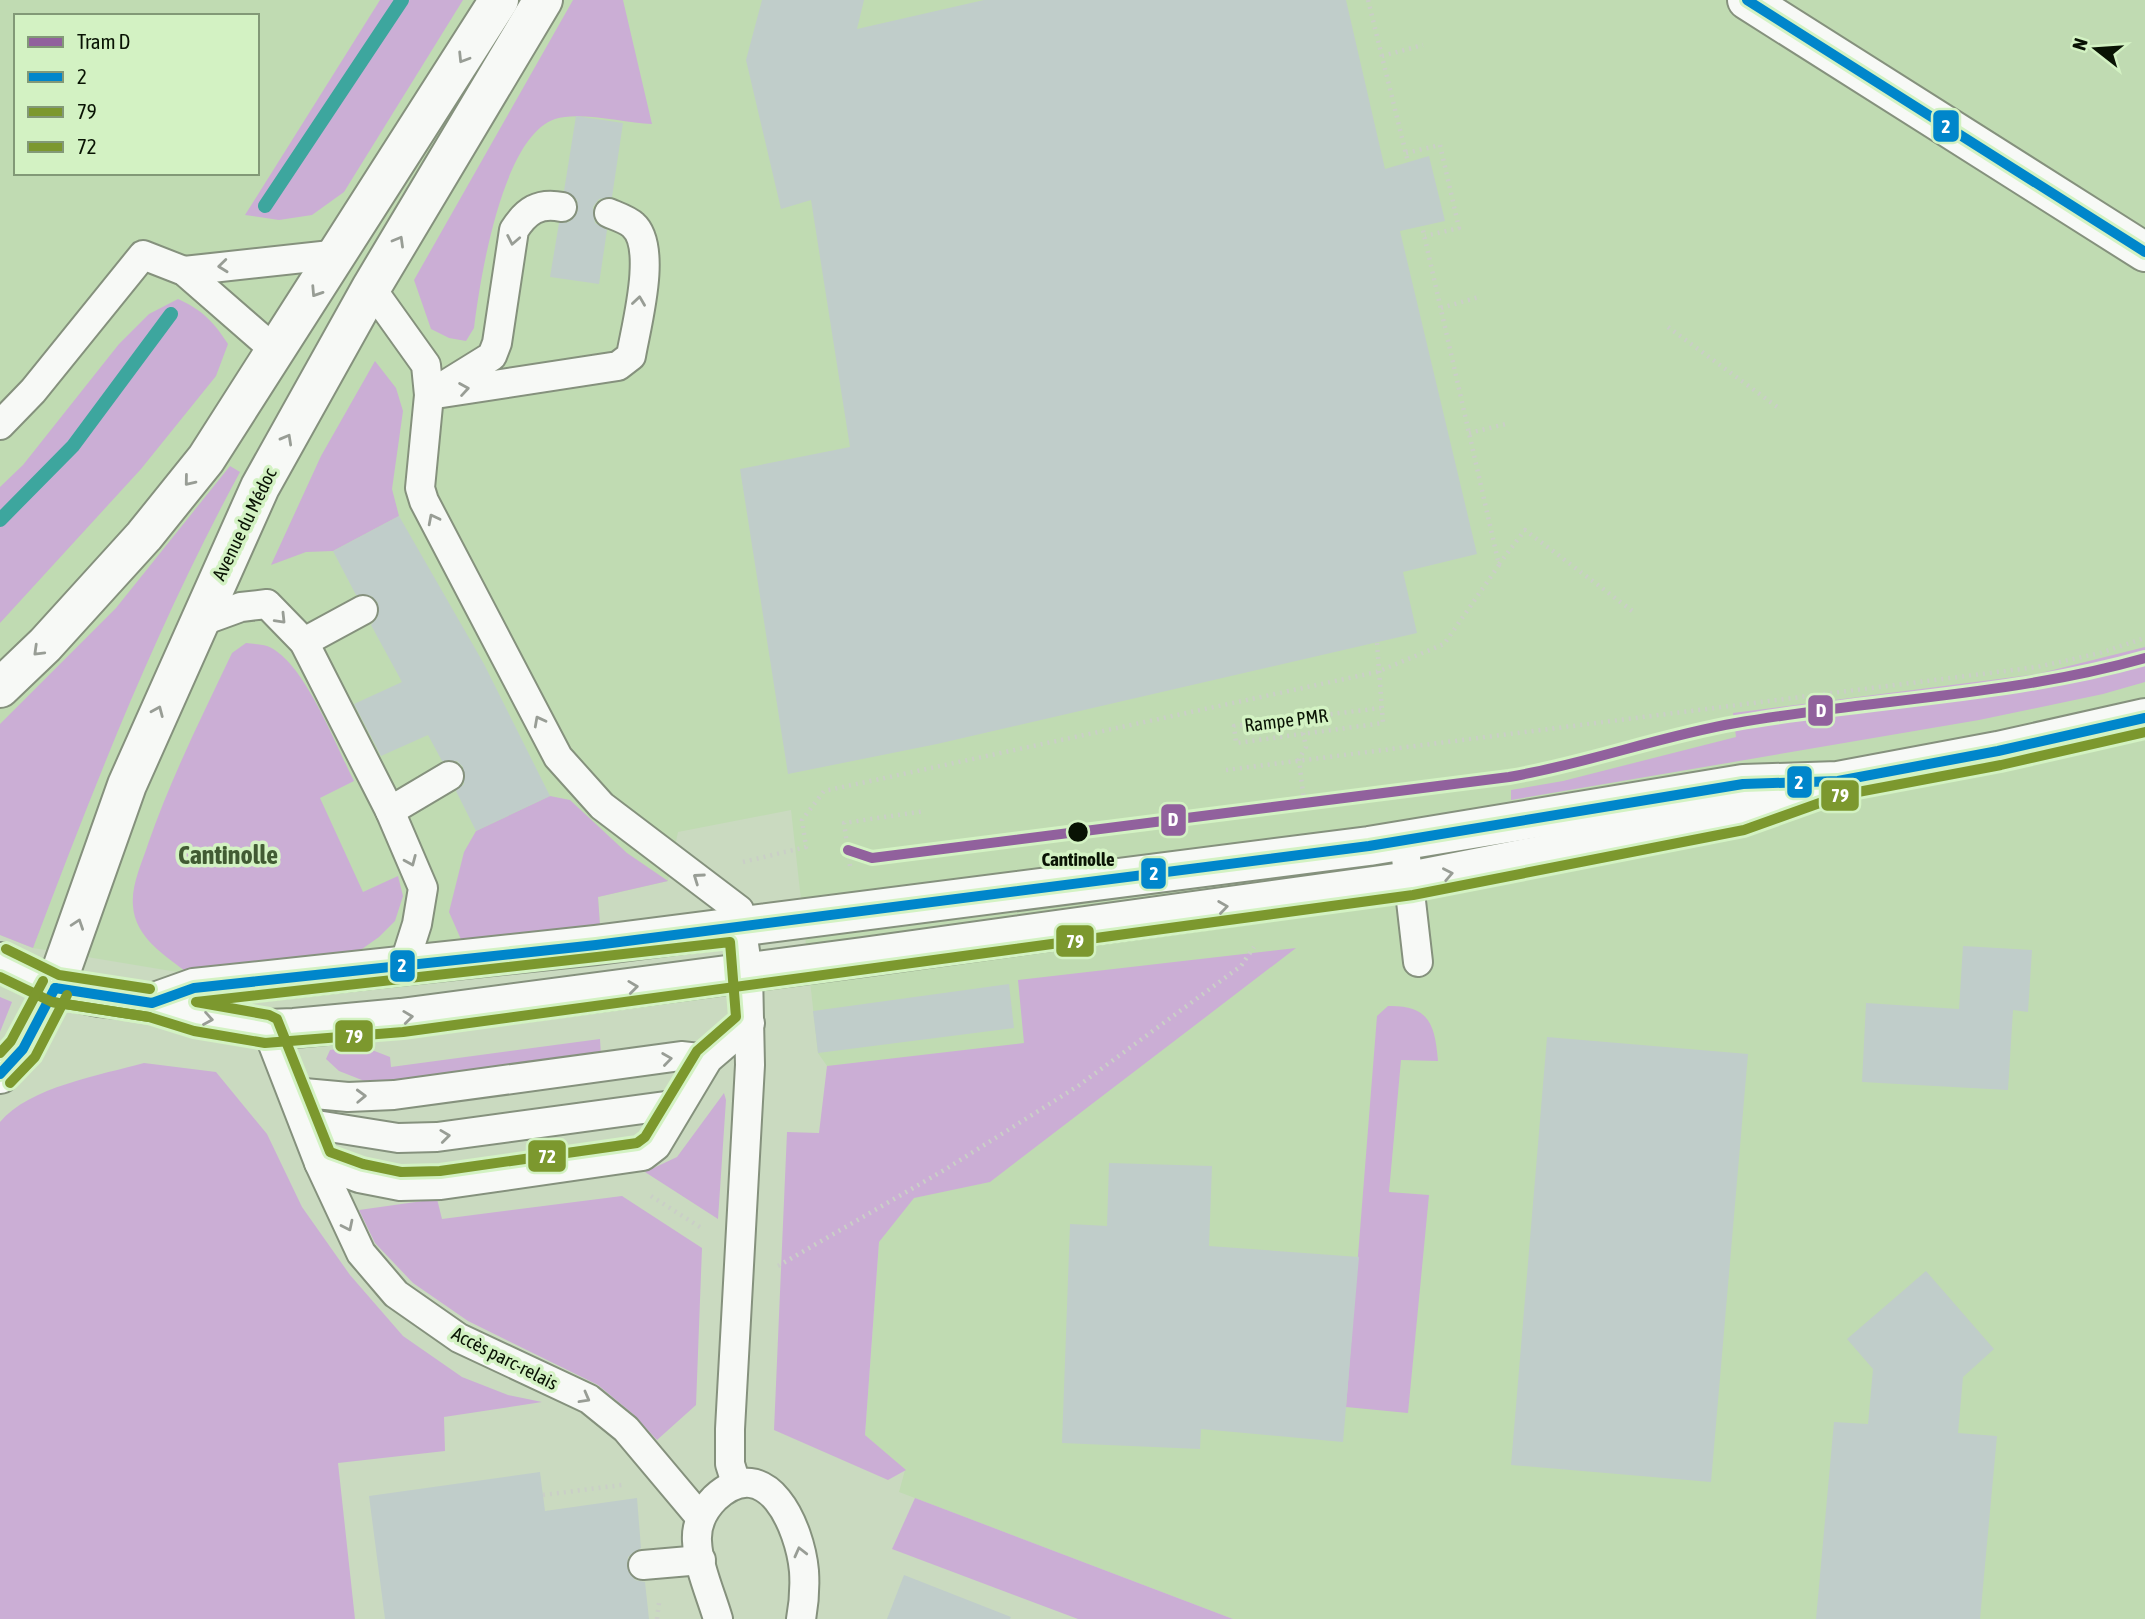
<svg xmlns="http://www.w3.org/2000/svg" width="2145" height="1619" viewBox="0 0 2145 1619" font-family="'Asap Condensed',sans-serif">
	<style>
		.built { fill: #c0dbb2; fill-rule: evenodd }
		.green { fill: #cbaed5 }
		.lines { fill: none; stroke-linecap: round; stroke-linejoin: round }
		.stream { stroke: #3da69e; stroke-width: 14 }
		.building { fill: #c0cdca }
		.lane-casing { stroke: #85917d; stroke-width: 32 }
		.street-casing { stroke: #85917d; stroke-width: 42 }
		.secondary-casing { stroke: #85917d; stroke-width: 42 }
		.primary-casing { stroke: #85917d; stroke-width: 42 }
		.path { stroke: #cacfc7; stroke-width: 4.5; stroke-dasharray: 2 5; stroke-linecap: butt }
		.lane { stroke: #f7f9f6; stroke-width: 28 }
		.street { stroke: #f7f9f6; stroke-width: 38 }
		.secondary { stroke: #f7f9f6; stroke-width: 38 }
		.primary { stroke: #f7f9f6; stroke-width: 38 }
		.bus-1-casing { stroke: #d3f2c3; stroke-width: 16 }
		.bus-2-casing { stroke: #d3f2c3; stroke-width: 16 }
		.bus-3-casing { stroke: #d3f2c3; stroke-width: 16 }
		.bus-1 { stroke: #0086cb; stroke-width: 10 }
		.bus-2 { stroke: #7c982e; stroke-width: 10 }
		.bus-3 { stroke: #7c982e; stroke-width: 10 }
		.tram-1-casing { stroke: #d3f2c3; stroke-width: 16 }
		.tram-1 { stroke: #91619d; stroke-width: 10 }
		.oneway { stroke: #989d95 }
		.stop-dot { fill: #091304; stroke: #d3f2c3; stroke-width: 2.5 }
		.labels { text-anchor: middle; stroke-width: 7; stroke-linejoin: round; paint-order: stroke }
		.street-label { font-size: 19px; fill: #091304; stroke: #d3f2c3 }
		.stop-label { font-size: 19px; font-weight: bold; fill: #091304; stroke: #d3f2c3 }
		.district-label { font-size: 26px; font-weight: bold; fill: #415b33; stroke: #d3f2c3 }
		.line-badge { stroke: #d3f2c3; stroke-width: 2.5 }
		.badge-label { font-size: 19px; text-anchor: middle; font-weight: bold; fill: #fff }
	</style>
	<rect width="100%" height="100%" fill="#cadac0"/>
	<path class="built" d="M 0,0 L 2145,0 L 2145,1619 L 1233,1619 L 899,1492 L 905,1470 L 865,1435 L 879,1242 L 827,1066 L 818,1053 L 791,810 L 678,832 L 668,881 L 598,897 L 600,925 L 189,974 L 33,948 L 0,935 ZM 16,16 L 257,16 L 257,173 L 16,173 Z"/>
	<g class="green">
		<path d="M 380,0 L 463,0 L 344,192 L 312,215 L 279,220 L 245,215 Z"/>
		<path d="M 573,0 L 623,0 L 652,124 C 625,123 579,111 555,119 C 502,137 480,279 474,328 L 466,341 L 449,338 L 431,329 L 414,280 Z"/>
		<path d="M 178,299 C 201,309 214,322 228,344 L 216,376 L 141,469 L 0,623 L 0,487 L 23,465 L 119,344 L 149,314 Z"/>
		<path d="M 375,361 L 396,388 L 403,411 L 392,489 L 399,516 L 333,551 L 306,552 L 271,565 L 321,456 Z"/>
		<path d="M 230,466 L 240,472 C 156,627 95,784 33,948 L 0,935 L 0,724 L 116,608 Z"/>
		<path d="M 246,643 C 252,644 261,644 267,646 C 304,660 336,746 354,781 L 320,798 L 363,892 L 398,876 L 403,896 L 395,921 L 379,937 L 352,956 L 189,974 C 166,956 135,938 133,906 C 131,885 142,863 148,844 C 171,778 202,716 232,653 Z"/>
		<path d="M 2145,647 L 2145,682 L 2103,694 L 1979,720 L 1511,800 L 1511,790 L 1563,781 L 1736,737 L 1733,713 L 2037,674 Z"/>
		<path d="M 550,796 L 570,800 L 627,853 L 668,881 L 598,897 L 600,925 L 463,944 L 449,912 L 464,852 L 476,831 Z"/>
		<path d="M 1296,948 L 990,1182 L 914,1198 L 879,1242 L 865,1435 L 906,1470 L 888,1480 L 774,1430 L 787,1132 L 819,1133 L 827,1066 L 1024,1043 L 1018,980 Z"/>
		<path d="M 0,997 L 12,1002 L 0,1032 Z"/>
		<path d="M 1388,1006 C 1429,1005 1435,1024 1438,1061 L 1401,1060 L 1389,1192 L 1429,1195 L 1408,1413 L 1346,1407 L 1377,1016 Z"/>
		<path d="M 600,1039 L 601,1056 L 372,1084 L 339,1071 L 326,1059 L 330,1050 L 359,1045 L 390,1057 L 391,1067 Z"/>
		<path d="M 144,1063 L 216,1072 L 267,1134 L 302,1207 L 350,1275 L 403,1336 L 462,1377 L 508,1395 L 542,1402 L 444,1417 L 445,1451 L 338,1463 L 355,1619 L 0,1619 L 0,1122 C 29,1087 101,1075 144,1063 Z"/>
		<path d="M 724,1093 L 726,1100 L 718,1219 L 645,1172 L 677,1157 Z"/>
		<path d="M 622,1196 L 702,1248 L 696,1405 L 657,1440 L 633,1414 L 598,1385 L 468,1321 L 413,1283 L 375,1243 L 359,1210 L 437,1199 L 442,1219 Z"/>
		<path d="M 915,1498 L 1233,1619 L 1078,1619 L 892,1549 Z"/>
	</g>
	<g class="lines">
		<g class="stream">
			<path d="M 265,206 L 402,0"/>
			<path d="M 0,520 L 73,446 L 171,314"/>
		</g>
	</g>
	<g class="building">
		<path d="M 762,0 L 864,0 L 857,29 L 984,0 L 1346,0 L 1385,169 L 1429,156 L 1445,221 L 1400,231 L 1477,554 L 1403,572 L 1417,633 L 937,744 L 788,774 L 740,469 L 850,447 L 811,200 L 781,209 L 746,60 Z"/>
		<path d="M 576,116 L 623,123 L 612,197 L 599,199 L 593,207 L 595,223 L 607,230 L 599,284 L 550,277 L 559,223 L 569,222 L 578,210 L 577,200 L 564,191 Z"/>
		<path d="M 399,516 L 484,664 L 550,796 L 476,831 L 456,791 L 464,784 L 463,767 L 457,761 L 442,761 L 428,735 L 381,756 L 354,704 L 402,682 L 371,625 L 377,618 L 378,603 L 371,596 L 356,595 L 333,551 Z"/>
		<path d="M 1963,946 L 2032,950 L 2028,1012 L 2013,1010 L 2008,1090 L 1862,1082 L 1866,1003 L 1959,1009 Z"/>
		<path d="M 1009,984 L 1014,1028 L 818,1053 L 813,1011 Z"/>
		<path d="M 1547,1037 L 1748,1054 L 1711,1482 L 1511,1465 Z"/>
		<path d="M 1109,1163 L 1212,1166 L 1209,1246 L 1359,1257 L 1343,1442 L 1201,1429 L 1200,1449 L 1062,1443 L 1070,1224 L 1107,1226 Z"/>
		<path d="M 1926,1271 L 1994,1349 L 1963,1377 L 1958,1433 L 1997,1436 L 1980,1619 L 1816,1619 L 1834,1422 L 1868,1424 L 1873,1369 L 1847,1339 Z"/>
		<path d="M 540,1472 L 545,1511 L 637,1498 L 641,1548 L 628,1557 L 627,1567 L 635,1580 L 645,1582 L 649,1619 L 385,1619 L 369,1496 Z"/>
		<path d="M 904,1575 L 1011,1617 L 1010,1619 L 887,1619 Z"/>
	</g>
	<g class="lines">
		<g class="lane-casing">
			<g id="lane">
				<path d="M 562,207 C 539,202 526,211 514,230 L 497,343 L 492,356 L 429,395 L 618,366 L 631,356 C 636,326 658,247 633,225 C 628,220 616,216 609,213"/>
				<path d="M 184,271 L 340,254"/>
				<path d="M 371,288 L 426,365 L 429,395 L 420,488 L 424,501 L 558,757 L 602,806 L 739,910 L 748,972 L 750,1065 L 730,1429 L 730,1464 L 736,1483"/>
				<path d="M 0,425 L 33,391 L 143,255 L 184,271 L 277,352"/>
				<path d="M 197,623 L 241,607 L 267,604 L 304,642 L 390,811 L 423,888 L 417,924 L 404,965"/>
				<path d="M 304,642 L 363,610"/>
				<path d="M 390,811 L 449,776"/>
				<path d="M 1404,840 L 1418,962"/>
				<path d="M 267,1029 L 319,1163 L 361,1253 L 396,1294 L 459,1338 L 589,1399 L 626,1429 L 700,1517"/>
				<path d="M 293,1092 L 348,1097 L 394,1095 L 681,1056 L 708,1059"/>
				<path d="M 304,1123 L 398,1138 L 437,1137 L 680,1104"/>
				<path d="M 319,1163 L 359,1178 L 400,1186 L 441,1185 L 643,1156 L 656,1146 L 708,1059 L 750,1023"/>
				<path d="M 643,1565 L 701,1560"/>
				<path d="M 718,1619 C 711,1595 698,1566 697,1541 C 696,1524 703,1510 715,1498 C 767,1450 800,1527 804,1571 C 805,1587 804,1603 801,1619"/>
			</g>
		</g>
		<g class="street-casing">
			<path id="street" d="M 1747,0 L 2145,252"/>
		</g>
		<g class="secondary-casing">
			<g id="secondary">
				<path d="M 0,962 L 55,988 L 99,997 L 152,1003 L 196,1017 L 267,1029 L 294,1028 L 401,1018 L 863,957 L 1410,881 L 1741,816 L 1806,793"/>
				<path d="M 152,1003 L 194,988 L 596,945 L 1369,846 L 1743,784 L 1838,781 L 1998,751 L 2145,718"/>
			</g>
		</g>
		<g class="primary-casing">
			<g id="primary">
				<path d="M 0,688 L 45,645 L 144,536 L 206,459 L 499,0"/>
				<path d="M 0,1074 L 23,1049 L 55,988 L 127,785 L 260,487 L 371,288 L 543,0"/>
			</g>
		</g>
		<g class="path">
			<path d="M 1368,0 L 1408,162"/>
			<path d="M 1382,56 L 1423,45"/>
			<path d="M 1406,153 L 1440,145 L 1459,228 L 1425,236"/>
			<path d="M 1441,308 L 1479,297"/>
			<path d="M 1668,327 L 1780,409"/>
			<path d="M 1469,433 L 1506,424"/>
			<path d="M 1499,564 L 1525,530 L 1635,613"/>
			<path d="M 1377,643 L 1383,723 L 1236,743 L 1234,726 L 1381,708"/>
			<path d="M 1303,733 L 1306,747 L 1299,759 L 1305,810"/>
			<path d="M 1226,770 L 2037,667 L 2100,653 L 2145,638"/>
			<path d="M 743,862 L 806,847 L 802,820 L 824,791 L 1377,672 L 1444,644 L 1499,565 L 1422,226"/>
			<path d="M 850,866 L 844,823 L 925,811"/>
			<path d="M 651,1196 L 703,1229"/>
			<path d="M 778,1266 L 946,1169 L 1078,1086 L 1241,966 L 1254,947"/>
			<path d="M 543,1495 L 622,1485"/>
			<path d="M 657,1619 L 659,1603"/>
		</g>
		<use href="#lane" class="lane"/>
		<use href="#street" class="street"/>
		<use href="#secondary" class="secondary"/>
		<use href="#primary" class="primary"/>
		<g class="bus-1-casing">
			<g id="bus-1">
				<path d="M 1747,0 L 2145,252"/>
				<path d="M 55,988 L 152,1003 L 194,988 L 596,945 L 1369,846 L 1743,784 L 1838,781 L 1998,751 L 2145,718"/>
				<path d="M 0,1074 L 23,1049 L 55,988"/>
			</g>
		</g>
		<g class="bus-2-casing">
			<g id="bus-2">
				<path d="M 0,977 L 52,1002 L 149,1017 L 194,1031 L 265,1043 L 403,1032 L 1413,895 L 1744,830 L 1842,795 L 2001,765 L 2145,732"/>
				<path d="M 10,1083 L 35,1057 L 67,995"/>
			</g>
		</g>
		<g class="bus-3-casing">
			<g id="bus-3">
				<path d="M 730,942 L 736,1017 L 697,1051 L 645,1137 L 637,1143 L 440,1171 L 401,1172 L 363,1164 L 330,1152 L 277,1019 L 269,1015 L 196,1002 Z"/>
				<path d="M 6,949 L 59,975 L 150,989"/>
				<path d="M 52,1002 L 149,1017"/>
				<path d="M 0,1053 L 11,1041 L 43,981"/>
			</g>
		</g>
		<use href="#bus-1" class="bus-1"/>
		<use href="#bus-2" class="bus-2"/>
		<use href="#bus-3" class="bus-3"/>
		<g class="tram-1-casing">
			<path id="tram-1" d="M 848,850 L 872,858 L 1509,777 C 1586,764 1660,736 1736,723 C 1873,699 2011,696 2145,658"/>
		</g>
		<use href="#tram-1" class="tram-1"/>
	</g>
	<defs><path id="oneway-chevron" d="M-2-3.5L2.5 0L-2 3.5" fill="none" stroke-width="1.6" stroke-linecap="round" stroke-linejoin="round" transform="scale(1.75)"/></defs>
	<g class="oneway">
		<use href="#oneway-chevron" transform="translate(463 58) rotate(122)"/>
		<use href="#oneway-chevron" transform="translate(513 240) rotate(101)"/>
		<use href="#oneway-chevron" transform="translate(399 241) rotate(-60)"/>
		<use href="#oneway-chevron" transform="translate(223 266) rotate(174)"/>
		<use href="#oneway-chevron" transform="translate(316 292) rotate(123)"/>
		<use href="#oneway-chevron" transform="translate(639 301) rotate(-82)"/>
		<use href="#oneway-chevron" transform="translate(464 389) rotate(-9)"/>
		<use href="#oneway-chevron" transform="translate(287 439) rotate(-61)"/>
		<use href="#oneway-chevron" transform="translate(189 481) rotate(129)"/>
		<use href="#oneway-chevron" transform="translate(433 519) rotate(-117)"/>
		<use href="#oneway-chevron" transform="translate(281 619) rotate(46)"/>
		<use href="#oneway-chevron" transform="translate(38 651) rotate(136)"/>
		<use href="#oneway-chevron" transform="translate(158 711) rotate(-67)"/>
		<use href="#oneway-chevron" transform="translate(539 721) rotate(-118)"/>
		<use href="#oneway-chevron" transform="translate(411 861) rotate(67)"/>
		<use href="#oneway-chevron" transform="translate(1448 874) rotate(-11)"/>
		<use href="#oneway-chevron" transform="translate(698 878) rotate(-145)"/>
		<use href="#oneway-chevron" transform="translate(1223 907) rotate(-8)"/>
		<use href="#oneway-chevron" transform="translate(78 924) rotate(-71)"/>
		<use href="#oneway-chevron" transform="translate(633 987) rotate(-7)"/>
		<use href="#oneway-chevron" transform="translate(408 1017) rotate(-7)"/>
		<use href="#oneway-chevron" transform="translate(208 1019) rotate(10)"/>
		<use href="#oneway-chevron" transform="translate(667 1059) rotate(-8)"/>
		<use href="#oneway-chevron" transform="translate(361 1096) rotate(-2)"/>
		<use href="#oneway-chevron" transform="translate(445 1136) rotate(-7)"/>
		<use href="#oneway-chevron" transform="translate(348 1226) rotate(64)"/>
		<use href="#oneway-chevron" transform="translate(585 1398) rotate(29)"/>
		<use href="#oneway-chevron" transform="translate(800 1552) rotate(-104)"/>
	</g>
	<circle class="stop-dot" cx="1078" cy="832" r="11"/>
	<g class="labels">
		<g class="street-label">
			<text transform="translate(244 524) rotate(-64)" y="7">Avenue du Médoc</text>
			<text transform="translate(1286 720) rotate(-7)" y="7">Rampe PMR</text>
			<text transform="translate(505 1358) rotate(27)" y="7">Accès parc-relais</text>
		</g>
		<g class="stop-label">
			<text x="1078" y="866">Cantinolle</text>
		</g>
		<g class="district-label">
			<text x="228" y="864">Cantinolle</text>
		</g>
	</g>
	<g class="line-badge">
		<rect x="1932" y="109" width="28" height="34" rx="7" fill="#0086cb"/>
		<rect x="1807" y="694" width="27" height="33" rx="7" fill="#91619d"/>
		<rect x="1786" y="765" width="27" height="34" rx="7" fill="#0086cb"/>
		<rect x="1820" y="779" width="40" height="33" rx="7" fill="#7c982e"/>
		<rect x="1160" y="803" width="27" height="34" rx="7" fill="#91619d"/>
		<rect x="1140" y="857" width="27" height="33" rx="7" fill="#0086cb"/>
		<rect x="1055" y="924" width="40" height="34" rx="7" fill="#7c982e"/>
		<rect x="389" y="949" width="27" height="34" rx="7" fill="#0086cb"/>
		<rect x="334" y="1019" width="40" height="34" rx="7" fill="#7c982e"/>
		<rect x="527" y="1139" width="40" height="34" rx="7" fill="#7c982e"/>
	</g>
	<g class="badge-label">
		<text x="1946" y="133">2</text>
		<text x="1821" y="717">D</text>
		<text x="1799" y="789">2</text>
		<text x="1840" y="802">79</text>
		<text x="1173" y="826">D</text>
		<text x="1154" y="880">2</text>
		<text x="1075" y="948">79</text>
		<text x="402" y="972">2</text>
		<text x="354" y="1043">79</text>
		<text x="547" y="1163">72</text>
	</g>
	<rect x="14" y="14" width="245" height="161" fill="#d3f2c3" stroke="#829977" stroke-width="2"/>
	<rect x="28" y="37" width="35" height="10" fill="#91619d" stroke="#829977" stroke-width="2"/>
	<text x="77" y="49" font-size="21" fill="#091304">Tram D</text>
	<rect x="28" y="72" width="35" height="10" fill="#0086cb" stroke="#829977" stroke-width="2"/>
	<text x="77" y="84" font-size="21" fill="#091304">2</text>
	<rect x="28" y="107" width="35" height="10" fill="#7c982e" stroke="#829977" stroke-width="2"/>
	<text x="77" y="119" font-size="21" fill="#091304">79</text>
	<rect x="28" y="142" width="35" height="10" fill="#7c982e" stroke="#829977" stroke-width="2"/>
	<text x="77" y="154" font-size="21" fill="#091304">72</text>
	<g transform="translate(2096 49) rotate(287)" stroke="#d3f2c3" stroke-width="5" paint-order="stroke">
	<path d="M0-5L12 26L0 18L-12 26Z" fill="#091304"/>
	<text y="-10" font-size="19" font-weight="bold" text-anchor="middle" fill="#091304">N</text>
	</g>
</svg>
